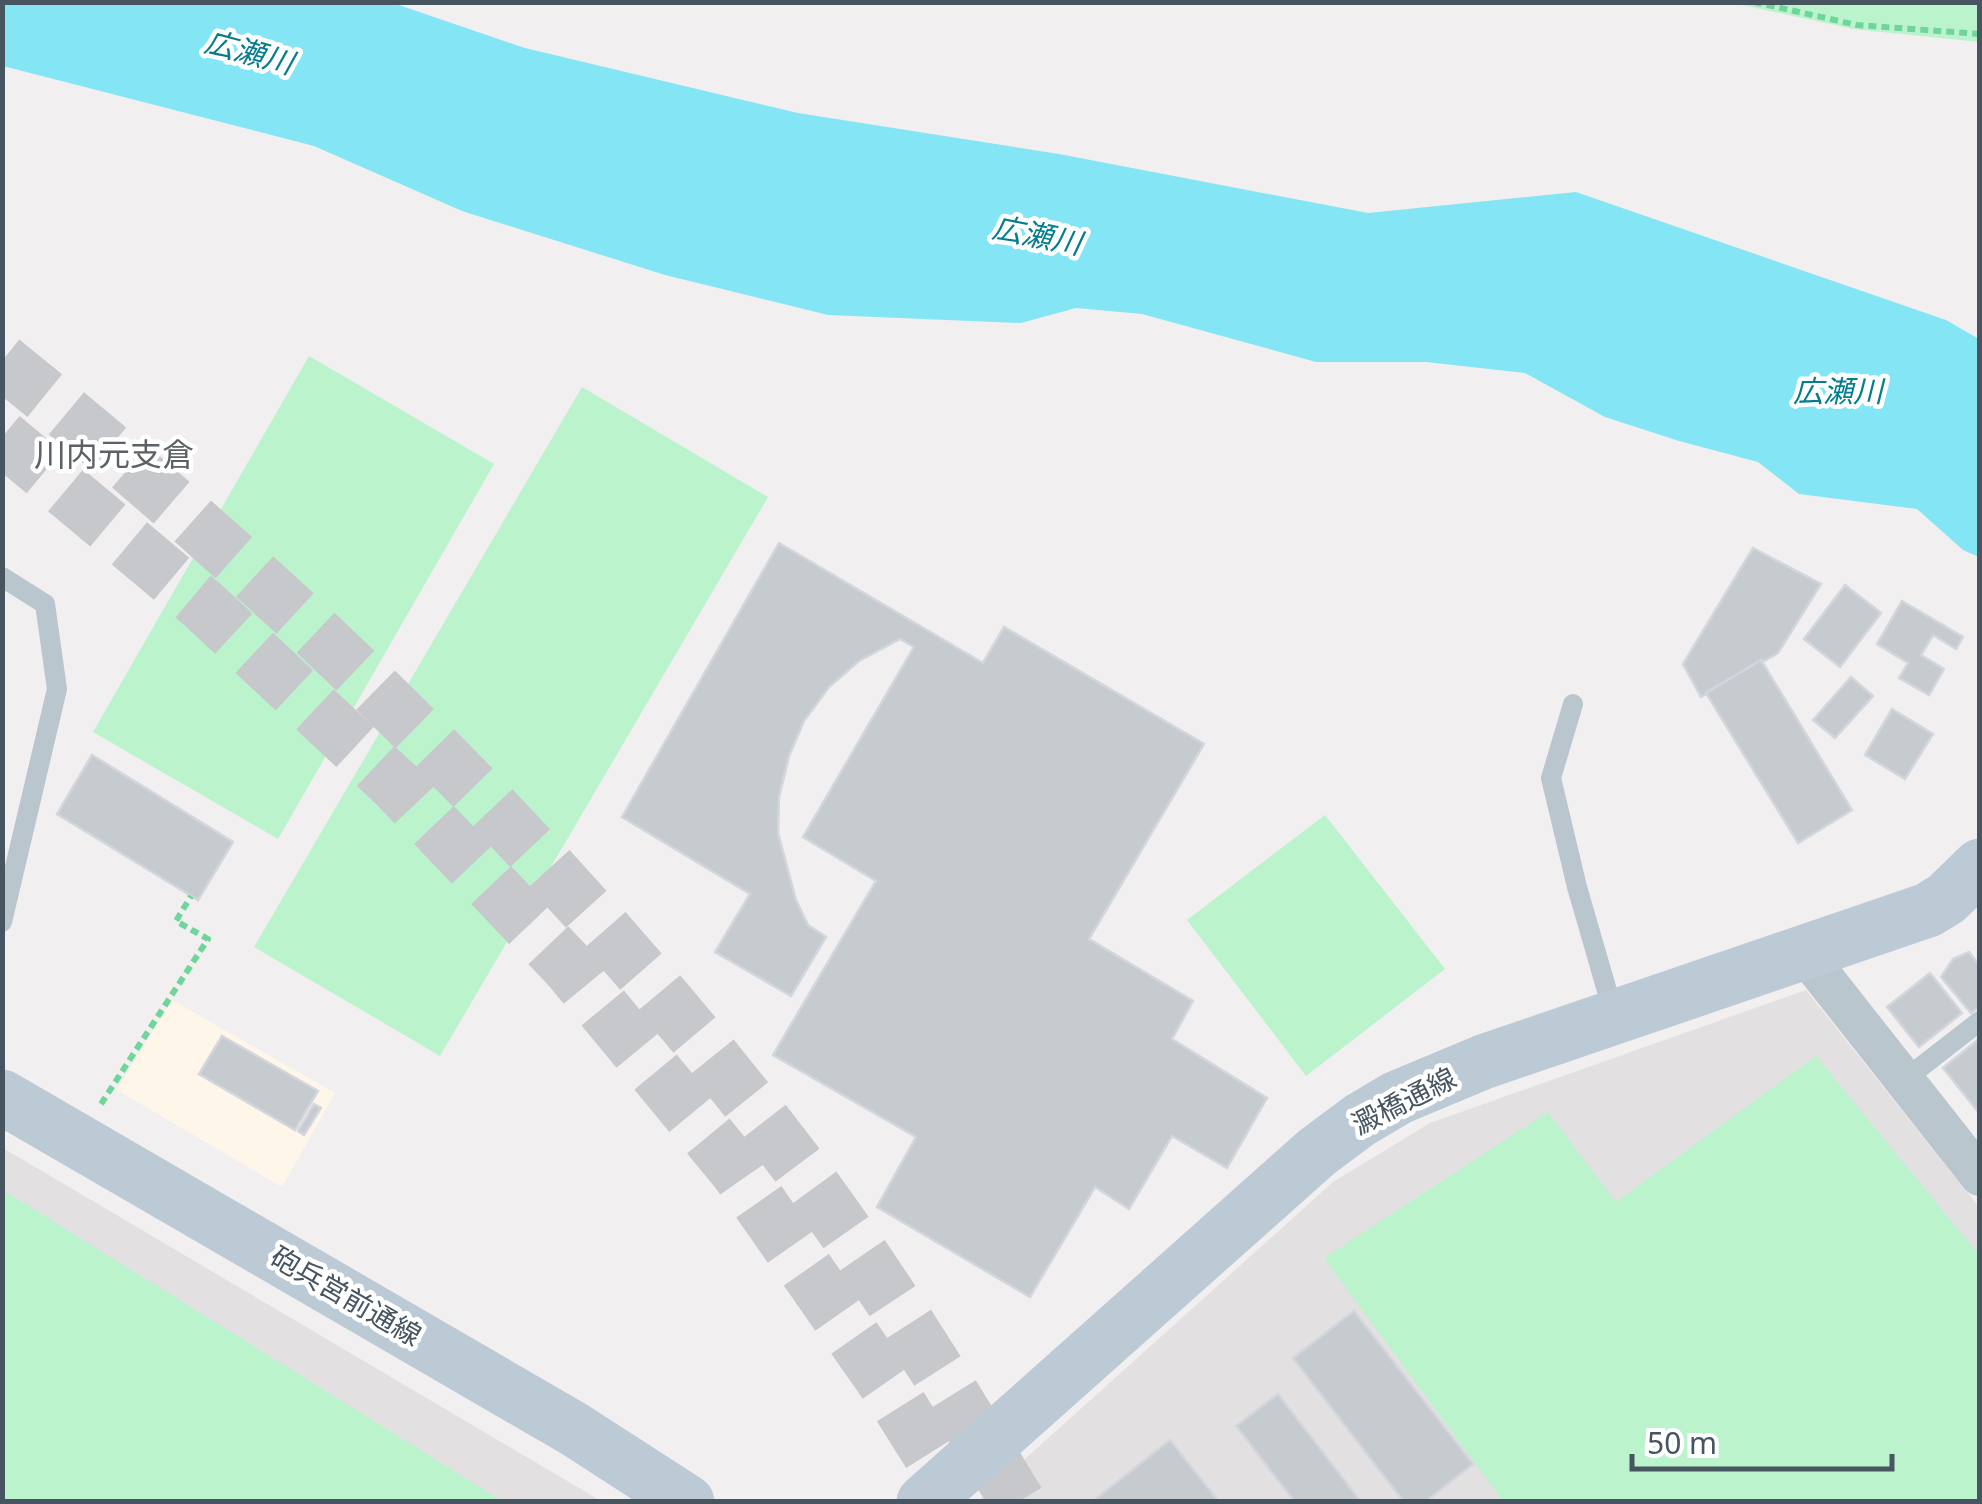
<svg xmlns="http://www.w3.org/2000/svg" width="1982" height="1504" viewBox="0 0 1982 1504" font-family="'Noto Sans','Noto Sans JP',sans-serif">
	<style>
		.commercial { fill: #fef6e8 }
		.education { fill: #e3e0e2 }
		.green { fill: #bbf3cc }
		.water { fill: #84e6f4 }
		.building { fill: #c6cbd0; stroke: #d3d6dc; stroke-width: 2.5 }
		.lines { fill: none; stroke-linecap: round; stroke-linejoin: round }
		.highway-tunnel { stroke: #c7c8cc; stroke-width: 55; stroke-dasharray: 55 28; stroke-linecap: butt }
		.path { stroke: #6fd59a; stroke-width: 6; stroke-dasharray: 8 5; stroke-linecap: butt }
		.lane { stroke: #bac6ce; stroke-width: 20 }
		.street { stroke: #bac6ce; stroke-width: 40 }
		.secondary { stroke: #bccad5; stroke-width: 55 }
		.labels { text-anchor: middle; stroke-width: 9; stroke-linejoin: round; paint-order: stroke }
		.street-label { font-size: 28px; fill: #46555f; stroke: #fff }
		.water-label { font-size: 30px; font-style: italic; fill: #047d8e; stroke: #fff }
		.quarter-label { font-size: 32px; fill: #5b6165; stroke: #fff }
	</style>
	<rect width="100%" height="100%" fill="#f2eff0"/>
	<path class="commercial" d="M 172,1000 L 335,1093 L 282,1187 L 117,1090 Z"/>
	<g class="education">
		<path d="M 1806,990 L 1979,1207 L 1979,1501 L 977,1502 L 1333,1182 L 1430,1123 Z"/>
		<path d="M 3,1148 L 601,1501 L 3,1501 Z"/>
	</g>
	<g class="green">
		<path d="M 1733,3 L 1979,3 L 1979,42 L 1853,29 Z"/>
		<path d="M 309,356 L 494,464 L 278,839 L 93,732 Z"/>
		<path d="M 582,387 L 768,497 L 440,1056 L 254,947 Z"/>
		<path d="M 1325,815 L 1445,969 L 1306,1076 L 1187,920 Z"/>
		<path d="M 1816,1056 L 1979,1255 L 1979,1501 L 1503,1501 L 1324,1258 L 1548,1112 L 1616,1202 Z"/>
		<path d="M 2,1190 L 3,1190 L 502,1501 L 3,1501 Z"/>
	</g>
	<path class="water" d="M 2,3 L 393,3 L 525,48 L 798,113 L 1059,154 L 1368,213 L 1576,192 L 1946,320 L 1979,339 L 1979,557 L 1963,550 L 1917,509 L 1799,494 L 1758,462 L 1679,441 L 1605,417 L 1525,373 L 1426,362 L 1316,362 L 1142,314 L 1076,308 L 1021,323 L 828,315 L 665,275 L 462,211 L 314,146 L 3,66 Z"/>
	<g class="building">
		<path d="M 779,543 L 983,663 L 1004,627 L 1204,744 L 1089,939 L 1193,1001 L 1172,1039 L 1267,1098 L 1227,1168 L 1172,1136 L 1129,1209 L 1095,1187 L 1030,1297 L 877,1207 L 916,1137 L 773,1055 L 876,881 L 803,837 L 914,647 L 900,639 L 859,661 L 829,687 L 804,721 L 789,756 L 779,797 L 778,833 L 796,900 L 808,925 L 826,937 L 791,996 L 715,952 L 750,894 L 622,817 Z"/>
		<path d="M 1753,548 L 1821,584 L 1778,653 L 1701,697 L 1683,664 Z"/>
		<path d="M 1845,585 L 1881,613 L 1840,667 L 1804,639 Z"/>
		<path d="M 1902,601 L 1963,637 L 1956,649 L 1933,635 L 1921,655 L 1944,669 L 1929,695 L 1899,678 L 1908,663 L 1877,644 Z"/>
		<path d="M 1761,660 L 1852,810 L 1798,843 L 1706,693 Z"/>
		<path d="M 1851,677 L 1873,696 L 1835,738 L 1813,720 Z"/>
		<path d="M 1892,709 L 1933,734 L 1905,779 L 1865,755 Z"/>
		<path d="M 92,755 L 233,842 L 198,900 L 57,814 Z"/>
		<path d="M 1969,952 L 1977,962 L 1980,960 L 1980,1006 L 1971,1013 L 1941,977 L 1953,959 Z"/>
		<path d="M 1930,973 L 1962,1013 L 1919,1047 L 1887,1007 Z"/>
		<path d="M 222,1036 L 318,1091 L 295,1130 L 199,1074 Z"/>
		<path d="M 1980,1038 L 1980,1113 L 1979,1113 L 1943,1068 Z"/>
		<path d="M 314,1104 L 321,1108 L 304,1135 L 298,1131 Z"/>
		<path d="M 1354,1311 L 1473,1464 L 1425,1502 L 1404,1502 L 1293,1358 Z"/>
		<path d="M 1278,1394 L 1361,1502 L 1295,1502 L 1236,1426 Z"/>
		<path d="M 1170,1440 L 1219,1502 L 1092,1502 Z"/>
	</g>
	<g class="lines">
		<g class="highway-tunnel">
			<path d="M 2,361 C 289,591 555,850 779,1141 C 867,1255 943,1378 1018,1502"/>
			<path d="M 2,437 L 203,605 L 396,785 L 569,967 L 738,1172 L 886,1384 L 960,1502"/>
		</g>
		<g class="path">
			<path d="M 1754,2 L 1857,25 L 1980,34"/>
			<path d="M 101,1104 L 208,939 L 176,921 L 191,896"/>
		</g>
		<g class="lane">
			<path d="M 2,577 L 45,604 L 57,689 L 2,922"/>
			<path d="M 1573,704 L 1551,778 L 1577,887 L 1614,1015"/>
			<path d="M 1904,1080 L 1980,1021"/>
		</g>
		<path class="street" d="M 1805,954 L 1980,1176"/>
		<g class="secondary">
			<path d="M 2,1097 L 574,1429 L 687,1502"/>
			<path d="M 924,1502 L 1317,1152 L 1360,1120 L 1397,1098 L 1483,1062 L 1928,910 L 1946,899 L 1980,866"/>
		</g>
	</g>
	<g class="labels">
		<g class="street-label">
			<text transform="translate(1404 1101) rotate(-27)" y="10">澱橋通線</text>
			<text transform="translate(346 1296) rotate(30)" y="10">砲兵営前通線</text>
		</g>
		<g class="water-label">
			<text transform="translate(249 53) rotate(15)" y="10">広瀬川</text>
			<text transform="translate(1037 236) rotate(11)" y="10">広瀬川</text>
			<text x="1838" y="402">広瀬川</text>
		</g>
		<g class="quarter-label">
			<text x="114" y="466">川内元支倉</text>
		</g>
	</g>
	<rect width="1982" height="1504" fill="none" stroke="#46555f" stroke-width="10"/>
	<path d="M1632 1454v15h260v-15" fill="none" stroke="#46555f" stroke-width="5"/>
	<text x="1647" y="1454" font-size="30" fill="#46555f" stroke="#ffffff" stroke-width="8" paint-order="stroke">50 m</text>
</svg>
